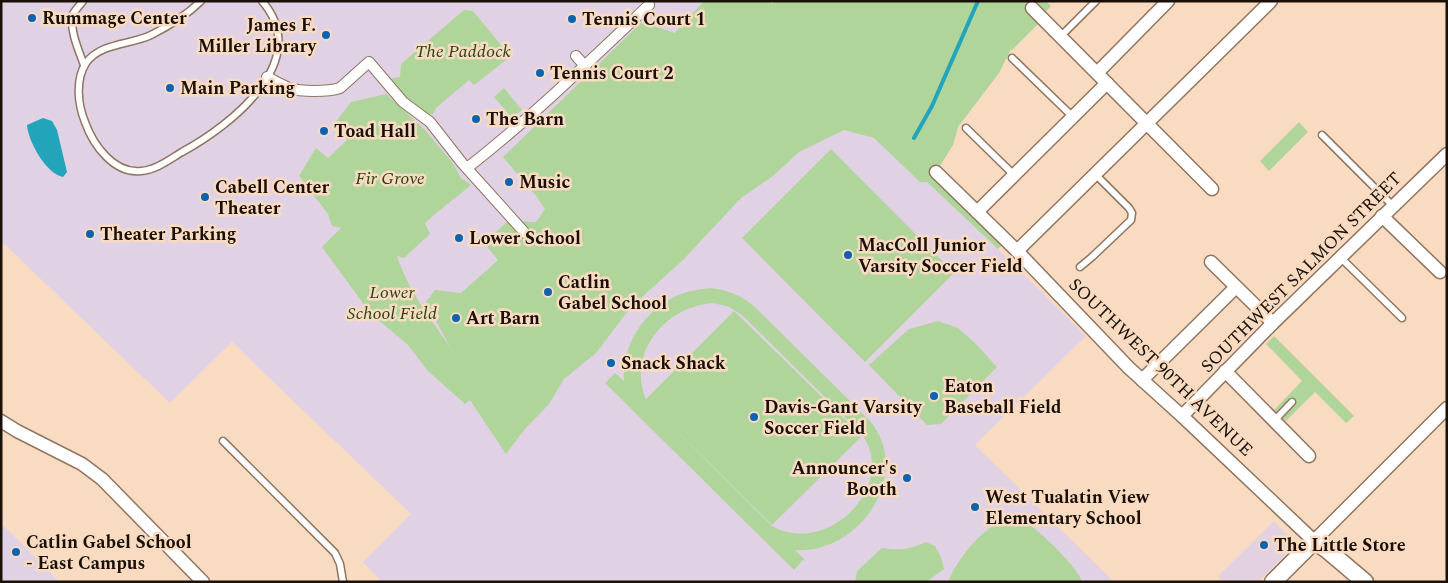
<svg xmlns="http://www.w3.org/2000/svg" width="1448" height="583" viewBox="0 0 1448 583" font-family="Spectral,serif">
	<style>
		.commercial { fill: #e3d1e2 }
		.education { fill: #e1d1e4 }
		.green { fill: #b0d59b; fill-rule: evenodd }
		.water { fill: #22a4bb }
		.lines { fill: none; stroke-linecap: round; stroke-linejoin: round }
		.stream { stroke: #22a4bb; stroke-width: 4 }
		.service-casing { stroke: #90755f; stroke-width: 9 }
		.pedestrian-casing { stroke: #90755f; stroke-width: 12 }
		.minor-casing { stroke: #90755f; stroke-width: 15 }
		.tertiary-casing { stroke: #90755f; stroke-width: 19 }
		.service { stroke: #fff; stroke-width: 6 }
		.pedestrian { stroke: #fff; stroke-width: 10 }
		.minor { stroke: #fff; stroke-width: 12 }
		.tertiary { stroke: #fff; stroke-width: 16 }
		.poi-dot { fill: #0a63b1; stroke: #f9dbc2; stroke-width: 2 }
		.labels { text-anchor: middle; stroke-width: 5; stroke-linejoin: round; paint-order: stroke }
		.poi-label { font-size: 18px; font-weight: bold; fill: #1a1007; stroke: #f9dbc2; text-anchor: start }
		.park-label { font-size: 18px; font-style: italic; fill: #284413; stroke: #f9dbc2 }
		.street-label { font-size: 18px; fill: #1a1007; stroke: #f9dbc2 }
	</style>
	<rect width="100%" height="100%" fill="#f9dbc2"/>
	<path class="commercial" d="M 1274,521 L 1296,544 L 1258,582 L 1223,582 L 1218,576 Z"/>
	<g class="education">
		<path d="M 1,1 L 745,1 L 1017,38 L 1005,58 L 999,73 L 958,127 L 953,145 L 935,174 L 998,249 L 1086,336 L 975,445 L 1114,582 L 382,582 L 363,562 L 411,514 L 232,342 L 170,403 L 1,241 L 1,99 L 3,97 L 1,95 Z"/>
		<path d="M 1,523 L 60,582 L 1,582 Z"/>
	</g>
	<g class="green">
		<path d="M 704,1 L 769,1 L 772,4 L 775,1 L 1046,1 L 1051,6 L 1036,22 L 1038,24 L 1012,50 L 1011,49 L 999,73 L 958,127 L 953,145 L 935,174 L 1005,242 L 998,249 L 927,182 L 920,182 L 874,138 L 844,130 L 799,152 L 773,176 L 741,198 L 683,260 L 631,307 L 596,353 L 564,379 L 549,404 L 525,429 L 506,454 L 470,400 L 465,404 L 428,371 L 408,345 L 370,313 L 322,247 L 341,228 L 332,226 L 328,214 L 299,176 L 316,148 L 328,158 L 347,140 L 334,124 L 351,102 L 386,94 L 425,130 L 452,162 L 461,178 L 471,185 C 456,198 440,209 425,223 L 430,234 L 404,258 L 397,256 C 408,290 430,318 450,347 L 426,302 L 435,290 L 461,293 L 498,260 L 484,243 L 508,221 L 536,222 L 545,209 L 537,197 L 503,157 L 642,22 L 675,33 Z"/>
		<path d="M 464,10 L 473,11 L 506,51 L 506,60 L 474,85 L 469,80 L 436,108 L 433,114 L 428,114 L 412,105 L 389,79 L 400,77 L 401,64 Z"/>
		<path d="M 504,88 L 522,110 L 512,118 L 494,97 Z"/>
		<path d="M 1299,122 L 1308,132 L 1269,171 L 1260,161 Z"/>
		<path d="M 831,149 L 954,273 L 865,362 L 742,238 Z"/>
		<path d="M 711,288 C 728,290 740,295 754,306 L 870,421 C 914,474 859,555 795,550 L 804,559 L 794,570 L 605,383 L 615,373 L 624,381 C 621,343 648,305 684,293 C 693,290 702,289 711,288 ZM 712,303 L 727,306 L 742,315 L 860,432 C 901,482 829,558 772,526 L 646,400 L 772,525 L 862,436 L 734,311 L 646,399 L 645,397 C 628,351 666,307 712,303 Z"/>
		<path d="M 938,321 L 958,328 L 976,344 L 997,367 L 941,424 L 927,425 L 869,365 L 909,329 Z"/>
		<path d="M 1274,336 L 1354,416 L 1346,423 L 1315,392 L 1286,421 L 1274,410 L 1302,381 L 1266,344 Z"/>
		<path d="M 1012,520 C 1020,521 1024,522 1031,526 C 1042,533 1080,570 1082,582 L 948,582 C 956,562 977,534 997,524 C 1001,522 1007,521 1012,520 Z"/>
		<path d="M 926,542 L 935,546 L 941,557 L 944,569 L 926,582 L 855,582 L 857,571 L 882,548 C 899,551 911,549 926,542 Z"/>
	</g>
	<path class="water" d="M 43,118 L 52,121 L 57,130 L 67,172 L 63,177 C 46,174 28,141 27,125 Z"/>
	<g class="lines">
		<path class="stream" d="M 914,138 L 932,106 L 978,1"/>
		<g class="service-casing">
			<g id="service">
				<path d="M 83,1 C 80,5 75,10 73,14 C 69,30 79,51 84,65"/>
				<path d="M 201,1 C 187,15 169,26 151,35 C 130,45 100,43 86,63 C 75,80 78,105 85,122 C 93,145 114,174 141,171 C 156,170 170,159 182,152 C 230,126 314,61 262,1"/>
				<path d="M 1060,37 L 1096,1"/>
				<path d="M 1012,58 L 1073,117"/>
				<path d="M 966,128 L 1014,175"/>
				<path d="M 1322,135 L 1393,206"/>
				<path d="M 1340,257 L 1402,318"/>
				<path d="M 1080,267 L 1092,257 L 1131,220 L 1132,213 L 1129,208 L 1095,174"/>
				<path d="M 1274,421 L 1292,402"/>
				<path d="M 223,441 L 335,553 L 340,564 L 343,582"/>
			</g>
		</g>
		<g class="pedestrian-casing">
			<g id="pedestrian">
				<path d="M 576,56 L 585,66"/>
				<path d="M 267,77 C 275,81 282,85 289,88 C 301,92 328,92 340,88 L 369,62 L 403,102 L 430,122 L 462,163 L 525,233"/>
				<path d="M 467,168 C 531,118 590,61 649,5"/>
			</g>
		</g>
		<g class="minor-casing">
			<g id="minor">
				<path d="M 1032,8 L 1212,189"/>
				<path d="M 1097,73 L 1168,1"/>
				<path d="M 936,172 L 1017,251 L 1129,368 L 1182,416 L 1314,541 L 1447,408"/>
				<path d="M 977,212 L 1107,83"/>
				<path d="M 1382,216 L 1440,272"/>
				<path d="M 1017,251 L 1271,1"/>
				<path d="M 1211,262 L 1273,323"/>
				<path d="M 1225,371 L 1309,456"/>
				<path d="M 1142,380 L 1236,287"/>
				<path d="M 1182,416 L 1273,323 L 1447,154"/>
				<path d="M 1,421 L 17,431 L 82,464 L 102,479 L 203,582"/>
			</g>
		</g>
		<g class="tertiary-casing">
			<path id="tertiary" d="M 1273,582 L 1314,541 L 1326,549 L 1365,582"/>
		</g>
		<use href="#service" class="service"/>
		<use href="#pedestrian" class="pedestrian"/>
		<use href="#minor" class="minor"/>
		<use href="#tertiary" class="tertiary"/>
	</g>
	<g class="poi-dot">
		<circle cx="32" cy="18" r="5"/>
		<circle cx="572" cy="19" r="5"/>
		<circle cx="326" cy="35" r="5"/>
		<circle cx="540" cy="73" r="5"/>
		<circle cx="170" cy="88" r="5"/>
		<circle cx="476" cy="119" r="5"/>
		<circle cx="324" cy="131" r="5"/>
		<circle cx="509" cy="182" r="5"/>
		<circle cx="205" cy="197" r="5"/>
		<circle cx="90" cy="234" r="5"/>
		<circle cx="459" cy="238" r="5"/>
		<circle cx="848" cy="255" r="5"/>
		<circle cx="548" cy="292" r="5"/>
		<circle cx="456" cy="318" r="5"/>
		<circle cx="611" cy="363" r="5"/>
		<circle cx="934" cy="396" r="5"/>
		<circle cx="754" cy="417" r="5"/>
		<circle cx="907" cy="478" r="5"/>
		<circle cx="975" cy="507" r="5"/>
		<circle cx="1264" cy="545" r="5"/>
		<circle cx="16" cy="552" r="5"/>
	</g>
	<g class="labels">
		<g class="poi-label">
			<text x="42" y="24">Rummage Center</text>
			<text x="582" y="25">Tennis Court 1</text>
			<text x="316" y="31" text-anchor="end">James F.<tspan x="316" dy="21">Miller Library</tspan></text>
			<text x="550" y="79">Tennis Court 2</text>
			<text x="180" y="94">Main Parking</text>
			<text x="486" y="125">The Barn</text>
			<text x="334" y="137">Toad Hall</text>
			<text x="519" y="188">Music</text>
			<text x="215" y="193">Cabell Center<tspan x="215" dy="21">Theater</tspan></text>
			<text x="100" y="240">Theater Parking</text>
			<text x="469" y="244">Lower School</text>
			<text x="858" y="251">MacColl Junior<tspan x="858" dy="21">Varsity Soccer Field</tspan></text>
			<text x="558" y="288">Catlin<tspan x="558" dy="21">Gabel School</tspan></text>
			<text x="466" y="324">Art Barn</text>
			<text x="621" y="369">Snack Shack</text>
			<text x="944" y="392">Eaton<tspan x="944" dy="21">Baseball Field</tspan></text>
			<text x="764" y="413">Davis-Gant Varsity<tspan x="764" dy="21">Soccer Field</tspan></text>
			<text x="897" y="474" text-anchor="end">Announcer's<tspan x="897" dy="21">Booth</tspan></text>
			<text x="985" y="503">West Tualatin View<tspan x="985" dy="21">Elementary School</tspan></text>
			<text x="26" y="548">Catlin Gabel School<tspan x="26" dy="21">- East Campus</tspan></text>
			<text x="1274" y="551">The Little Store</text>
		</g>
		<g class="park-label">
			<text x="463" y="57">The Paddock</text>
			<text x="390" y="184">Fir Grove</text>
			<text x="392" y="298">Lower<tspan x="392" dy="21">School Field</tspan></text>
		</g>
		<g class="street-label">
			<text transform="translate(1301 272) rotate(-45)" y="6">SOUTHWEST SALMON STREET</text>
			<text transform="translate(1161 367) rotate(44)" y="6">SOUTHWEST 90TH AVENUE</text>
		</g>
	</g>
	<rect width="1448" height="583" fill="none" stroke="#1a1007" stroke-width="5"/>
</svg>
